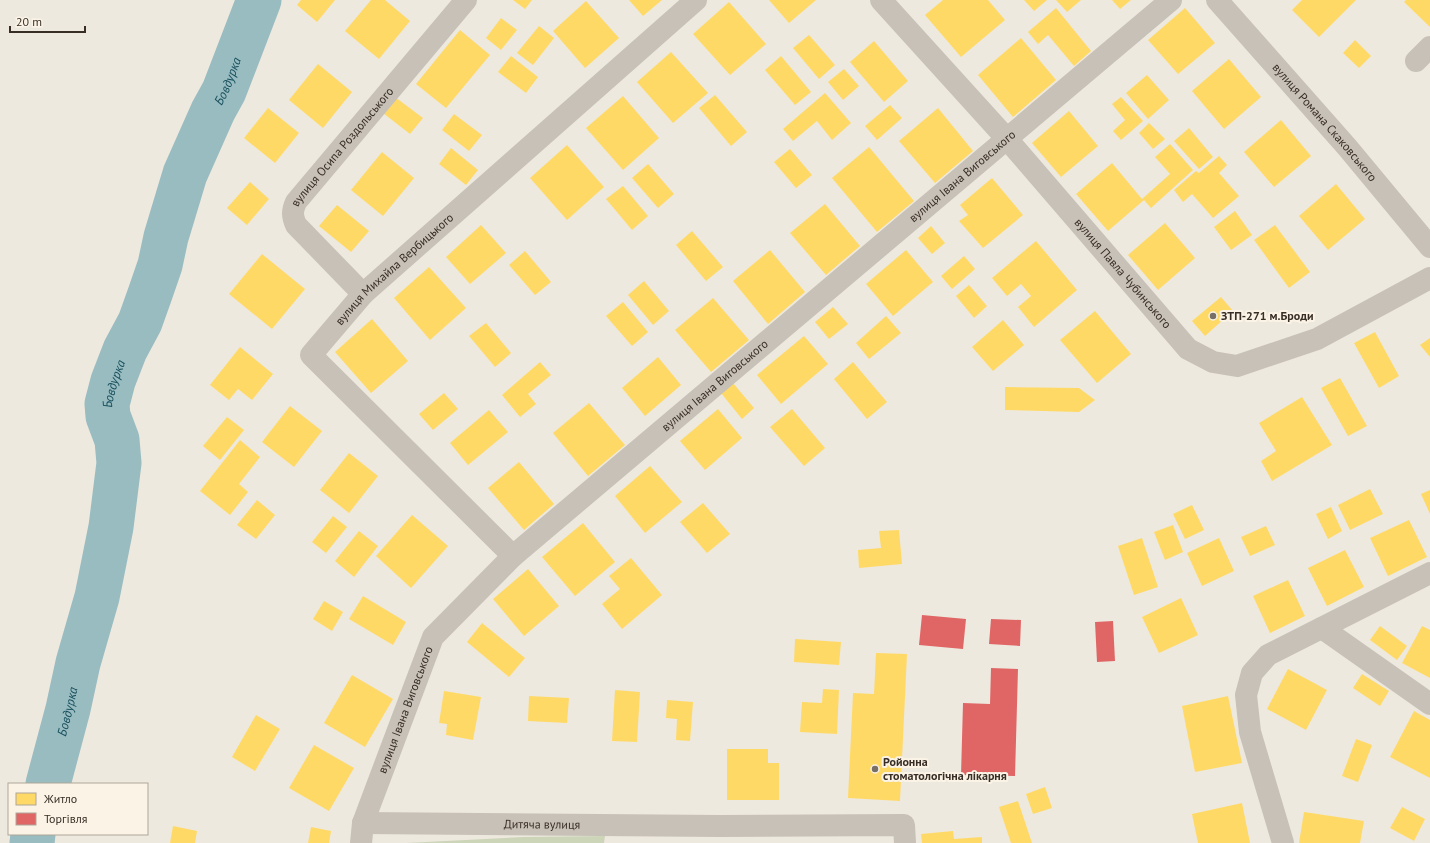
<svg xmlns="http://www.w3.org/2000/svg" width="1430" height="843" viewBox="0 0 1430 843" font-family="'PT Sans',sans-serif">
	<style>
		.green { fill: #ccd5b8 }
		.homes { fill: #ffd966 }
		.shops { fill: #e06666 }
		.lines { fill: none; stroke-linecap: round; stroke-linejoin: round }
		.river { stroke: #99bcc1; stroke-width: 45 }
		.street { stroke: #c7c1b8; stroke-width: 22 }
		.poi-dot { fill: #786f67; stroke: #fbf4e6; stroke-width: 1.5 }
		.labels { text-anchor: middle; stroke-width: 4; stroke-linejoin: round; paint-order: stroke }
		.street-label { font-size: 12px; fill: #382e26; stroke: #fbf4e6 }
		.poi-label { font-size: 12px; font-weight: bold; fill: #382e26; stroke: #fbf4e6; text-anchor: start }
		.water-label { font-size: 13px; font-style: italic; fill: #18505d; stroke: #fbf4e6 }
	</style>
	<rect width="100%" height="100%" fill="#eee9df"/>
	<g class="green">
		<path d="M 251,0 L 274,0 L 195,176 L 185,206 L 160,294 L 149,324 L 122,383 L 118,402 L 122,423 L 126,434 L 128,463 L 122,492 L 114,554 L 104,598 L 84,666 L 76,708 L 55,784 L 40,784 L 62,704 L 71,659 L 90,595 L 104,525 L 111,465 L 109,444 L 101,419 L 99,405 L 106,379 L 118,348 L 133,317 L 153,263 L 158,237 L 167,202 L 178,171 L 217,86 Z"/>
		<path d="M 605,836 L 604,843 L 406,843 L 523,837 Z"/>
	</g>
	<g class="homes">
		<path d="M 301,0 L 335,0 L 317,22 L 297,5 Z"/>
		<path d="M 371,0 L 385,0 L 410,21 L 379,59 L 345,31 Z"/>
		<path d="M 513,0 L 532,0 L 525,9 Z"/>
		<path d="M 629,0 L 662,0 L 643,16 Z"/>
		<path d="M 769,0 L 816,0 L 789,23 Z"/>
		<path d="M 943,0 L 988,0 L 1005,20 L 961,57 L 925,15 Z"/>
		<path d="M 1024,0 L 1047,0 L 1034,11 Z"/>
		<path d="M 1056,0 L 1081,0 L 1067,12 Z"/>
		<path d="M 1112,0 L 1131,0 L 1120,9 Z"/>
		<path d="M 1302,0 L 1356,0 L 1319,37 L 1292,10 Z"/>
		<path d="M 1406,0 L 1430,0 L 1430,27 L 1404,2 Z"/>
		<path d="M 586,1 L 619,38 L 585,68 L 553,31 Z"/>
		<path d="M 729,2 L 766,44 L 730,75 L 693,34 Z"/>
		<path d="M 1056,8 L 1091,51 L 1074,66 L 1048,35 L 1038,44 L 1028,32 Z"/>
		<path d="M 1185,8 L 1215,43 L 1178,74 L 1148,40 Z"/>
		<path d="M 501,18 L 517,30 L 501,50 L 486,38 Z"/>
		<path d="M 539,26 L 554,38 L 533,65 L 517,53 Z"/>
		<path d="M 460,30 L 490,55 L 446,108 L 416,84 Z"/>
		<path d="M 809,35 L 835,65 L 819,79 L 793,48 Z"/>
		<path d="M 1021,38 L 1056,80 L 1013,117 L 978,75 Z"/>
		<path d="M 1355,40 L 1371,56 L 1359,68 L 1343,53 Z"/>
		<path d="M 874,41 L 908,81 L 884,102 L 850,62 Z"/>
		<path d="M 671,52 L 708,93 L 673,123 L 637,82 Z"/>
		<path d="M 511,56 L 538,77 L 526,93 L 498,72 Z"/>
		<path d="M 781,56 L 811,92 L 795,105 L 765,70 Z"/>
		<path d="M 1229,59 L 1261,97 L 1224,129 L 1192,91 Z"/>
		<path d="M 318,64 L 352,92 L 323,128 L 289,100 Z"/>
		<path d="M 844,69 L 859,86 L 843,100 L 828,82 Z"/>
		<path d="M 1147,75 L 1169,100 L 1148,119 L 1126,93 Z"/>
		<path d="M 825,93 L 851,123 L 832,140 L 817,121 L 793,141 L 783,129 Z"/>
		<path d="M 715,95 L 747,132 L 731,146 L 699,108 Z"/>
		<path d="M 623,96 L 659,138 L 623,170 L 586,128 Z"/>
		<path d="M 395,97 L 423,118 L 410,134 L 383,113 Z"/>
		<path d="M 1121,97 L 1143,121 L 1121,140 L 1113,131 L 1125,120 L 1112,104 Z"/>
		<path d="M 890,105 L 902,118 L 877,140 L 865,126 Z"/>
		<path d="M 268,108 L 299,133 L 275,163 L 244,138 Z"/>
		<path d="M 938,108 L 973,151 L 935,183 L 899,141 Z"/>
		<path d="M 1069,111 L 1098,146 L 1061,177 L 1032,143 Z"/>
		<path d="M 454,114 L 482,135 L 469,151 L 442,130 Z"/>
		<path d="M 1281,120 L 1311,156 L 1274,187 L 1244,152 Z"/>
		<path d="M 1149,123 L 1165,139 L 1153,149 L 1139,133 Z"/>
		<path d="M 1189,128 L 1213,157 L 1199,169 L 1174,141 Z"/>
		<path d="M 1170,144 L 1193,170 L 1151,208 L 1144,200 L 1108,231 L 1076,194 L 1112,163 L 1142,199 L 1170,174 L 1155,157 Z"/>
		<path d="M 567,145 L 604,187 L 567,220 L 530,178 Z"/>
		<path d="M 869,147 L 914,201 L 877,232 L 832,178 Z"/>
		<path d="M 451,148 L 478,170 L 466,185 L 439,164 Z"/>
		<path d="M 790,149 L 812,175 L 796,188 L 774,162 Z"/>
		<path d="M 382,152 L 414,178 L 383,216 L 351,190 Z"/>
		<path d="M 1219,156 L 1227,165 L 1219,173 L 1239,196 L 1213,218 L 1192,194 L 1183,202 L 1174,190 L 1196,171 L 1199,173 Z"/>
		<path d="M 648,164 L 674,194 L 658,208 L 632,178 Z"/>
		<path d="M 992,178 L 1023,215 L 983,248 L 959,221 L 968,215 L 960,205 Z"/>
		<path d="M 250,182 L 269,199 L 247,225 L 227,208 Z"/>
		<path d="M 1336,184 L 1365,219 L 1328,250 L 1299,216 Z"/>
		<path d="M 623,186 L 648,216 L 632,230 L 606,199 Z"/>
		<path d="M 825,204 L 860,246 L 826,275 L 790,233 Z"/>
		<path d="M 337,205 L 369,231 L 351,252 L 319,226 Z"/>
		<path d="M 1235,211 L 1252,235 L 1231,250 L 1214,227 Z"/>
		<path d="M 1165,223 L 1195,258 L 1158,290 L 1128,255 Z"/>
		<path d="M 481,225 L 506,253 L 470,284 L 446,257 Z"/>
		<path d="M 1275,225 L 1310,272 L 1289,288 L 1254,240 Z"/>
		<path d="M 931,226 L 945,243 L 932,254 L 918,238 Z"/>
		<path d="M 692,231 L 723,267 L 706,281 L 676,245 Z"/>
		<path d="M 1036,241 L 1077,290 L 1034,327 L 1018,307 L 1031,296 L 1021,284 L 1007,296 L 992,278 Z"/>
		<path d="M 770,250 L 805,292 L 768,324 L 733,281 Z"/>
		<path d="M 906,250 L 933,282 L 893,316 L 866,284 Z"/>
		<path d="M 525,251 L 551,282 L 535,295 L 509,265 Z"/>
		<path d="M 262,254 L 305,289 L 272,329 L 229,294 Z"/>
		<path d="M 964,256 L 975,269 L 952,289 L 941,276 Z"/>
		<path d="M 429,267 L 466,308 L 430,340 L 394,298 Z"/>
		<path d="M 644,281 L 669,311 L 653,325 L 628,295 Z"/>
		<path d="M 969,285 L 987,306 L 974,318 L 956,296 Z"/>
		<path d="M 1221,297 L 1233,311 L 1205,336 L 1192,321 Z"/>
		<path d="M 713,298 L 749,340 L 711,372 L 675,330 Z"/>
		<path d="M 623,302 L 648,332 L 632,346 L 606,316 Z"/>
		<path d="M 833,307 L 848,324 L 829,339 L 815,322 Z"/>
		<path d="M 1095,311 L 1131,354 L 1097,383 L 1060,340 Z"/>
		<path d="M 886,316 L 901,333 L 869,359 L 856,343 Z"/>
		<path d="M 372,319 L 408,361 L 371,393 L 335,352 Z"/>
		<path d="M 1003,320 L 1024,345 L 993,371 L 972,347 Z"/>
		<path d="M 486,323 L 511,353 L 495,367 L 469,336 Z"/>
		<path d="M 1375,332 L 1399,376 L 1379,388 L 1354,343 Z"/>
		<path d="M 804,336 L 828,364 L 781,404 L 757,375 Z"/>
		<path d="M 1430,338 L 1430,357 L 1420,345 Z"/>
		<path d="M 240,347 L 273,374 L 252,400 L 238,389 L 229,400 L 210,385 Z"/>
		<path d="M 658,357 L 681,385 L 645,416 L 622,388 Z"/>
		<path d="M 540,362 L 551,375 L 528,394 L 536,404 L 520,417 L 502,395 Z"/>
		<path d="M 853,362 L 887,402 L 867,419 L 834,379 Z"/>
		<path d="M 1340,378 L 1367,426 L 1348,436 L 1321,388 Z"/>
		<path d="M 733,383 L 754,408 L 742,419 L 721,393 Z"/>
		<path d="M 1005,387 L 1079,388 L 1095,400 L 1079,412 L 1005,410 Z"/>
		<path d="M 444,393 L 458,409 L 433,430 L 419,414 Z"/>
		<path d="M 1302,397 L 1332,445 L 1272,481 L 1261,461 L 1276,451 L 1259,423 Z"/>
		<path d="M 589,403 L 625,445 L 588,476 L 553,433 Z"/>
		<path d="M 290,406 L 322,431 L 294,467 L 262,442 Z"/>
		<path d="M 718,409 L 742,438 L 705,470 L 680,441 Z"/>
		<path d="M 792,409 L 825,448 L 804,466 L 770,427 Z"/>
		<path d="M 489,410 L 508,432 L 468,465 L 450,443 Z"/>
		<path d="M 227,417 L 244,430 L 220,460 L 203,446 Z"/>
		<path d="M 240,440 L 260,457 L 239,484 L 248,492 L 230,515 L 200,491 Z"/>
		<path d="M 349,453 L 378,476 L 349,513 L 320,490 Z"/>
		<path d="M 519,462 L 554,504 L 524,530 L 488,488 Z"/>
		<path d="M 650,466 L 682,502 L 645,533 L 615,496 Z"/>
		<path d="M 1370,489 L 1383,514 L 1350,530 L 1338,505 Z"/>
		<path d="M 1430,490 L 1430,514 L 1421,494 Z"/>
		<path d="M 257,500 L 275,515 L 256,539 L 237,525 Z"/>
		<path d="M 703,503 L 730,534 L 707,553 L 680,522 Z"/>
		<path d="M 1192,505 L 1204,530 L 1185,539 L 1173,514 Z"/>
		<path d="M 1331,507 L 1342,531 L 1328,539 L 1316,514 Z"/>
		<path d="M 412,515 L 448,546 L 411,588 L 376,556 Z"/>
		<path d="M 333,516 L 347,527 L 326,553 L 312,542 Z"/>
		<path d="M 1409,520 L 1427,557 L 1388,576 L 1370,538 Z"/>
		<path d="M 583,523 L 615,562 L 575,596 L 542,557 Z"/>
		<path d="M 1173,525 L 1183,552 L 1165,560 L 1154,532 Z"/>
		<path d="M 1266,526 L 1275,545 L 1250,556 L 1241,537 Z"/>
		<path d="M 899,530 L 902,564 L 859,568 L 858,550 L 881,548 L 879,531 Z"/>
		<path d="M 359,531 L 378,546 L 354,577 L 335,561 Z"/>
		<path d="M 1142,538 L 1158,587 L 1134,595 L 1118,546 Z"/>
		<path d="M 1219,538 L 1234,571 L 1202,586 L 1187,553 Z"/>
		<path d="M 1345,550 L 1364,587 L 1327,606 L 1308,568 Z"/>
		<path d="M 631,558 L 662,595 L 622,629 L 602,604 L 620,589 L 609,576 Z"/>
		<path d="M 528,569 L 559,606 L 524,636 L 493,599 Z"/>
		<path d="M 1288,580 L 1305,616 L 1270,633 L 1253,596 Z"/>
		<path d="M 363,596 L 406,622 L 393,645 L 349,619 Z"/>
		<path d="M 1181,598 L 1198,635 L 1159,653 L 1142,617 Z"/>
		<path d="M 324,601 L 343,612 L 332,631 L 313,619 Z"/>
		<path d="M 482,623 L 525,658 L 509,677 L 467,642 Z"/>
		<path d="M 1380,626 L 1407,646 L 1397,660 L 1370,640 Z"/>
		<path d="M 1422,626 L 1430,630 L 1430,678 L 1402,663 Z"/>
		<path d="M 795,639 L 841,642 L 839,665 L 794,662 Z"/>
		<path d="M 876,653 L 907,654 L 900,801 L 848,798 L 853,693 L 874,694 Z"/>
		<path d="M 1288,669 L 1327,690 L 1306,730 L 1267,709 Z"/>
		<path d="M 1362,674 L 1389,691 L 1380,706 L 1353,688 Z"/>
		<path d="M 352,675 L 393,699 L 365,747 L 324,723 Z"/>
		<path d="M 823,689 L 839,690 L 837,734 L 800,732 L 802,702 L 822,703 Z"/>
		<path d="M 615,690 L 640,692 L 637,742 L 612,741 Z"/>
		<path d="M 444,691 L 481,697 L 473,740 L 446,735 L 447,724 L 439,723 Z"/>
		<path d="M 529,696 L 569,698 L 567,723 L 528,721 Z"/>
		<path d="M 1228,696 L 1242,763 L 1195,772 L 1182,706 Z"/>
		<path d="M 667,700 L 693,702 L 690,741 L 676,740 L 677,719 L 666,718 Z"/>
		<path d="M 1414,711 L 1430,720 L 1430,778 L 1390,757 Z"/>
		<path d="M 256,715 L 280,729 L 255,771 L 232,757 Z"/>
		<path d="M 1356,739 L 1372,745 L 1358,782 L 1342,776 Z"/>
		<path d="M 314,745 L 354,768 L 329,811 L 289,788 Z"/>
		<path d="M 727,749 L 768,749 L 768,763 L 779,763 L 779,800 L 727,800 Z"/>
		<path d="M 1045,787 L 1052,808 L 1033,814 L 1026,794 Z"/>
		<path d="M 1018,801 L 1032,843 L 1011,843 L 999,807 Z"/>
		<path d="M 1242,803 L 1250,843 L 1198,843 L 1192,814 Z"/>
		<path d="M 1402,807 L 1425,819 L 1414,841 L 1390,828 Z"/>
		<path d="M 1304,812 L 1364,821 L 1360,843 L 1299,843 Z"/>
		<path d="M 173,826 L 197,831 L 195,843 L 170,843 Z"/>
		<path d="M 311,827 L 331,831 L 329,843 L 308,843 Z"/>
		<path d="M 953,831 L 954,839 L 982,837 L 982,843 L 922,843 L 921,834 Z"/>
	</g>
	<g class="shops">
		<path d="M 922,615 L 966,619 L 963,649 L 919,645 Z"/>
		<path d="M 991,619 L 1021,620 L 1020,646 L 989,644 Z"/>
		<path d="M 1113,621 L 1115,661 L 1097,662 L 1095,622 Z"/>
		<path d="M 991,668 L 1018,669 L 1015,776 L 961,775 L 963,703 L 990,704 Z"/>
	</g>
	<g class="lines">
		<g class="river">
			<path id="s1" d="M 48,784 L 68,709 L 78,663 L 97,597 L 111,527 L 119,463 L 117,440 L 108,416 L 107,404 L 113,381 L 125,350 L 140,322 L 150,294 L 160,265 L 166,237 L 185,174 L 213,111 L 224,91 L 259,0"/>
			<path d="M 32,843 L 33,834"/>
		</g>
		<g class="street">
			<path id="s2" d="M 881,0 L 1007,139 L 1188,349 L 1213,362 L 1237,366 L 1317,339 L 1430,278"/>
			<path id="s3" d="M 1217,0 L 1347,147 L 1430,247"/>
			<path d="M 1416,61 L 1430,47"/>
			<path id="s4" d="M 363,294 L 296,225 C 292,216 292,211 296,202 L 466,0"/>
			<path id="s5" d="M 513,556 L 311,355 L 363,294 L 696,0"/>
			<path d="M 1322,628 L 1430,704"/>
			<path id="s6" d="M 363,823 L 720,826 L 904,825 L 905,843"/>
			<path id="s7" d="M 361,843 L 363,823 L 433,637 L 513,556 L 1171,0"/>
			<path d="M 1283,843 L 1250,732 L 1246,695 L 1252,673 L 1268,655 L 1430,573"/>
		</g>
	</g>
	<g class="poi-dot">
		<circle cx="1213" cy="316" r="4"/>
		<circle cx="875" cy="769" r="4"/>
	</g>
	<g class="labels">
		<g class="street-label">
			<text dy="4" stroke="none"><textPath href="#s3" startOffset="163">вулиця Романа Скаковського</textPath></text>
			<text dy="4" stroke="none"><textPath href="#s4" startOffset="192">вулиця Осипа Роздольського</textPath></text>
			<text dy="4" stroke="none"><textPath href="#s7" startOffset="921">вулиця Івана Виговського</textPath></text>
			<text dy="4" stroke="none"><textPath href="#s5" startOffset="405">вулиця Михайла Вербицького</textPath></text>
			<text dy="4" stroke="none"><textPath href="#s2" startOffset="365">вулиця Павла Чубинського</textPath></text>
			<text dy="4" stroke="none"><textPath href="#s7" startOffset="597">вулиця Івана Виговського</textPath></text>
			<text dy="4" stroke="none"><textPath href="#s7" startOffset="141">вулиця Івана Виговського</textPath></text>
			<text dy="4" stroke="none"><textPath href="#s6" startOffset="179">Дитяча вулиця</textPath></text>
		</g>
		<g class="poi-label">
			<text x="1221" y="320">ЗТП-271 м.Броди</text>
			<text x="883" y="766">Ройонна<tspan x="883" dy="14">стоматологічна лікарня</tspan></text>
		</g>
		<g class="water-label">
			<text dy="5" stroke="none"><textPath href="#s1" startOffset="736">Бовдурка</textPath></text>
			<text dy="5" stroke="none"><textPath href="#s1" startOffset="411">Бовдурка</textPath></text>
			<text dy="5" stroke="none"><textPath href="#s1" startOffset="75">Бовдурка</textPath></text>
		</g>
	</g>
	<rect x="8" y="783" width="140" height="52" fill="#fbf4e6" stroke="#ada599"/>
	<rect x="16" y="793" width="20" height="12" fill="#ffd966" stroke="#ada599"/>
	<text x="44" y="803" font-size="12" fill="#382e26">Житло</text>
	<rect x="16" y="813" width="20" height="12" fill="#e06666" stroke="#ada599"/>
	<text x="44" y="823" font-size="12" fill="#382e26">Торгівля</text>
	<path d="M10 26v6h75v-6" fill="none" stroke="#382e26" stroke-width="2"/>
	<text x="16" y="26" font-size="12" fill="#382e26" stroke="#fbf4e6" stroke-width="3" paint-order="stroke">20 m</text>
</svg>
